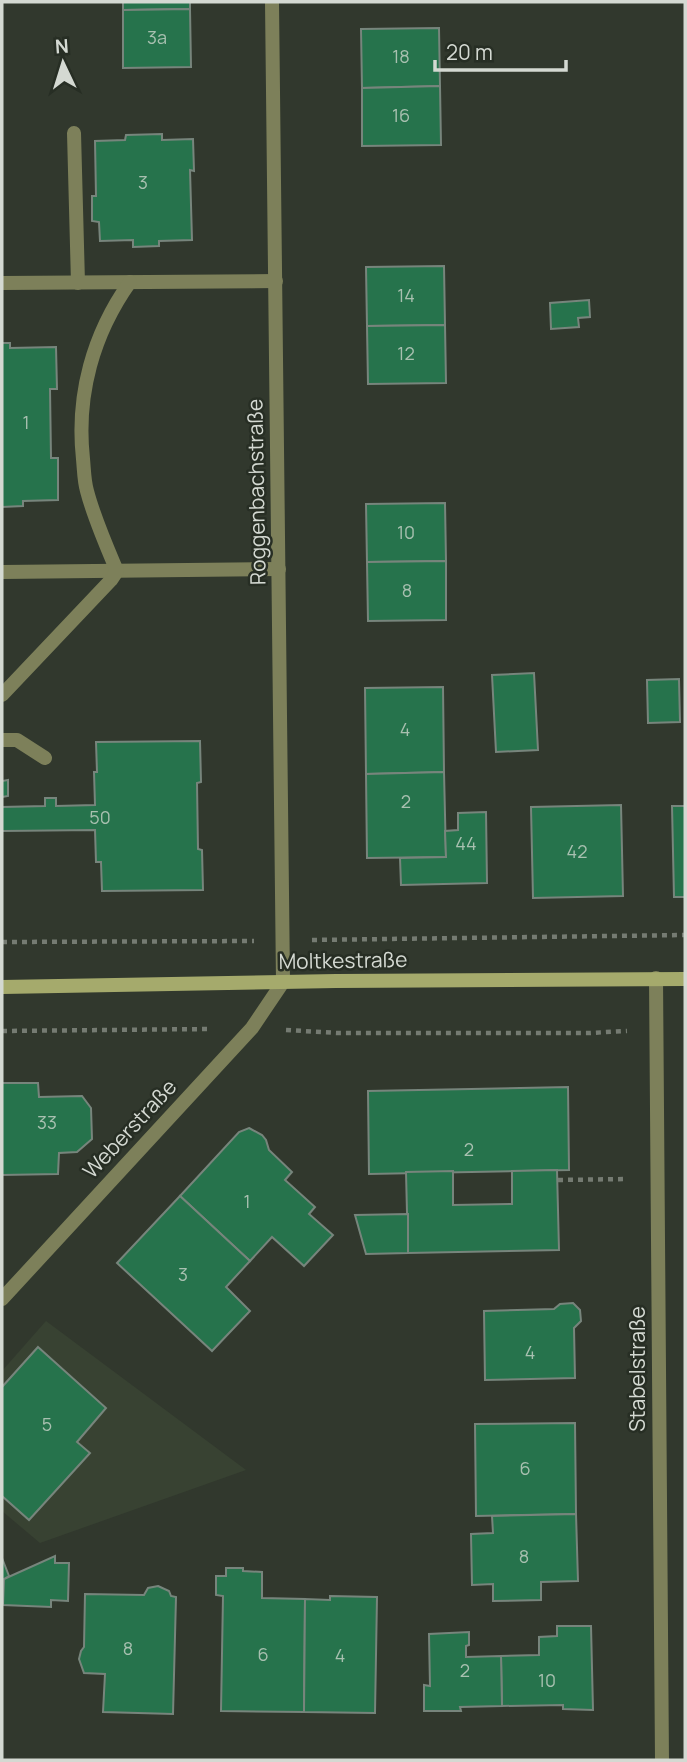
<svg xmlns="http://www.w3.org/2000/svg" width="687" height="1762" viewBox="0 0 687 1762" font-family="Manrope,sans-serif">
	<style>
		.built { fill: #384232 }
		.building { fill: #26734c; stroke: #77857c; stroke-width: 2 }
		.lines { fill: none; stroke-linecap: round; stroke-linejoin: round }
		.path { stroke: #757b72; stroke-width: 4.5; stroke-dasharray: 5 5; stroke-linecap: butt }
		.lane { stroke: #7d805a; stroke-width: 14 }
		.street { stroke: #7d805a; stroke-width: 14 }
		.secondary { stroke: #a5aa6c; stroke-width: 14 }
		.labels { text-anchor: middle; stroke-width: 5; stroke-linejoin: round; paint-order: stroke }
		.number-label { font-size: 18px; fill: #a8c0b0 }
		.street-label { font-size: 21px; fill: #d4d9d2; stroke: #272e24 }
	</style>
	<rect width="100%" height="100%" fill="#31382d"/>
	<path class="built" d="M 46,1321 L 246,1470 L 40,1543 L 2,1511 L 2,1371 Z"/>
	<g class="building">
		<path d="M 123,2 L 190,2 L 190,9 L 123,10 Z"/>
		<path d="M 190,9 L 191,67 L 123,68 L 123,10 Z"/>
		<path d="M 439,28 L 440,86 L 362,88 L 361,29 Z"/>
		<path d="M 440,86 L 441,145 L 362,146 L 362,88 Z"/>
		<path d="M 162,134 L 162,140 L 193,139 L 194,171 L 190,170 L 192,240 L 159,241 L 159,246 L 133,247 L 133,240 L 100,241 L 99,222 L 92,221 L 92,196 L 96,196 L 95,141 L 125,140 L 126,135 Z"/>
		<path d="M 444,266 L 445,325 L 367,326 L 366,267 Z"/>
		<path d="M 589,300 L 590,317 L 578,318 L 579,327 L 551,329 L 550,303 Z"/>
		<path d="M 445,325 L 446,383 L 368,384 L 367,326 Z"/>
		<path d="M 2,343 L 10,343 L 10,348 L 56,347 L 57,389 L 50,389 L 51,458 L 58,458 L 58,500 L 23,501 L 23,506 L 2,507 Z"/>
		<path d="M 445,503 L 446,561 L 367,562 L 366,504 Z"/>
		<path d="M 446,561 L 446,620 L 368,621 L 367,562 Z"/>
		<path d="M 534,673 L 538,750 L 496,752 L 492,675 Z"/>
		<path d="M 679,679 L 680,722 L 648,723 L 647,680 Z"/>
		<path d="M 443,687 L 444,772 L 366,774 L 365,688 Z"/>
		<path d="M 200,741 L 201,782 L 197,783 L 198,849 L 202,850 L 203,890 L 102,891 L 101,862 L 96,862 L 95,830 L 2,831 L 2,807 L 45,806 L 45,798 L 56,798 L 56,806 L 95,805 L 94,772 L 97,772 L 96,742 Z"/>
		<path d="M 444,772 L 446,857 L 367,858 L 366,774 Z"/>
		<path d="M 8,780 L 8,796 L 2,797 L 2,781 Z"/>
		<path d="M 621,805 L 623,896 L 533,898 L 531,807 Z"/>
		<path d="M 672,806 L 685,806 L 685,897 L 674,897 Z"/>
		<path d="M 486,812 L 487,883 L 401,885 L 400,858 L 446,857 L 445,831 L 458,830 L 458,813 Z"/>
		<path d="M 2,1083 L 38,1083 L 39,1097 L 82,1096 L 91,1108 L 92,1139 L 77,1152 L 59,1153 L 58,1174 L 2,1175 Z"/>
		<path d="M 568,1087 L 569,1170 L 369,1174 L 368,1091 Z"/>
		<path d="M 249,1128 L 262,1135 L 266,1140 L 269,1150 L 292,1172 L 285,1180 L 315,1207 L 309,1214 L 333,1235 L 304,1266 L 272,1237 L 250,1261 L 180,1196 L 239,1132 Z"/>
		<path d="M 557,1170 L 559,1250 L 408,1253 L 406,1172 L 453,1171 L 453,1205 L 512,1204 L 512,1171 Z"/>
		<path d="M 180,1196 L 250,1261 L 226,1287 L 250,1311 L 212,1351 L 117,1263 Z"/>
		<path d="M 408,1214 L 408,1253 L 366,1254 L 355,1215 Z"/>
		<path d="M 573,1303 L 580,1310 L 581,1321 L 574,1328 L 575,1378 L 485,1380 L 484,1311 L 554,1309 L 560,1304 Z"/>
		<path d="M 38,1347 L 106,1408 L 77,1442 L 90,1453 L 29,1520 L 2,1496 L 2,1387 Z"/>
		<path d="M 575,1423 L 576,1514 L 476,1516 L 475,1424 Z"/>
		<path d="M 576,1514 L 578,1581 L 541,1582 L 541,1600 L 493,1601 L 493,1584 L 472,1585 L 471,1534 L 493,1533 L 492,1516 Z"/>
		<path d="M 55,1556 L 55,1563 L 69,1563 L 68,1601 L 51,1600 L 51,1607 L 3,1605 L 4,1579 Z"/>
		<path d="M 2,1558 L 9,1576 L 2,1580 Z"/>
		<path d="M 226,1568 L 243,1568 L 243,1571 L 262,1572 L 262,1598 L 305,1599 L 304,1712 L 221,1711 L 223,1596 L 216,1595 L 216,1576 L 226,1576 Z"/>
		<path d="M 158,1586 L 169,1591 L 171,1596 L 176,1597 L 173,1714 L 103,1712 L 105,1674 L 84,1673 L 79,1659 L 81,1651 L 84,1647 L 85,1594 L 144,1595 L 148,1588 Z"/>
		<path d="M 330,1596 L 377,1597 L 375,1713 L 304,1712 L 305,1599 L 330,1600 Z"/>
		<path d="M 557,1626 L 591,1626 L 593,1710 L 563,1709 L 563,1705 L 502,1706 L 501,1656 L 539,1655 L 539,1637 L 557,1636 Z"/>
		<path d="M 469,1632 L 469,1645 L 466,1646 L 466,1657 L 501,1656 L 502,1706 L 460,1707 L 461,1711 L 424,1711 L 424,1685 L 430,1686 L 429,1634 Z"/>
	</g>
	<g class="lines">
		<g class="path">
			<path d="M 312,940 L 685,935"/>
			<path d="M 2,942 L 254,941"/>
			<path d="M 286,1030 L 338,1033 L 589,1033 L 627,1031"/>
			<path d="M 2,1031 L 211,1029"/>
			<path d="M 558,1180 L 627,1179"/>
		</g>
		<g class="lane">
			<path d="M 74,133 L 78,283"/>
			<path d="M 2,283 L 276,281"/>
			<path d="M 2,572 L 279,569"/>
			<path d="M 2,695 L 111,580 L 117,571 C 106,545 94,518 87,491 C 84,481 84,469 83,459 C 76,395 93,334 130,282"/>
			<path d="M 2,740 L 17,740 L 45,758"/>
		</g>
		<g class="street">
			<path d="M 656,978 L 662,1760"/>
			<path d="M 2,1299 L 252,1028 L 283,982 L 272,2"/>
		</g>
		<path class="secondary" d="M 2,987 L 336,981 L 685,979"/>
	</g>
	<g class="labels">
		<g class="number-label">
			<text x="157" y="44">3a</text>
			<text x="401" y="63">18</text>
			<text x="401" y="122">16</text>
			<text x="143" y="189">3</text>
			<text x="406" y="302">14</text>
			<text x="406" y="360">12</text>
			<text x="26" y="429">1</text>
			<text x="406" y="539">10</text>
			<text x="407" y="597">8</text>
			<text x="405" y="736">4</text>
			<text x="406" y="808">2</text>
			<text x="100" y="824">50</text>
			<text x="466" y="850">44</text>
			<text x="577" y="858">42</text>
			<text x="47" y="1129">33</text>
			<text x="469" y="1156">2</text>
			<text x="247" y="1208">1</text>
			<text x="183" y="1281">3</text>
			<text x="530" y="1359">4</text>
			<text x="47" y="1431">5</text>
			<text x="525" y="1475">6</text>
			<text x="524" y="1563">8</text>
			<text x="128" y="1655">8</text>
			<text x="263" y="1661">6</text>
			<text x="340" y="1662">4</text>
			<text x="465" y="1677">2</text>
			<text x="547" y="1687">10</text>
		</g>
		<g class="street-label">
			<text transform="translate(257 492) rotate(-91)" y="7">Roggenbachstraße</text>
			<text transform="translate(343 961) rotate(-1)" y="7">Moltkestraße</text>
			<text transform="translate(130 1129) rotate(-47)" y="7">Weberstraße</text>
			<text transform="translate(638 1369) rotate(-90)" y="7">Stabelstraße</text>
		</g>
	</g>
	<rect width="687" height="1762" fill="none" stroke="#d4d9d2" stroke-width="7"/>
	<g transform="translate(63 63) rotate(356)" stroke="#272e24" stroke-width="5" paint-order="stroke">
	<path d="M0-5L12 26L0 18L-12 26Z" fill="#d4d9d2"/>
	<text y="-10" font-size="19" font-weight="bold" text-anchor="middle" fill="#d4d9d2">N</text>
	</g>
	<path d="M435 60v10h131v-10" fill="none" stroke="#d4d9d2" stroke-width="3.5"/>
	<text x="446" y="60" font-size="21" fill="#d4d9d2" stroke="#272e24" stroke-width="5" paint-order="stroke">20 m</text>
</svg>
